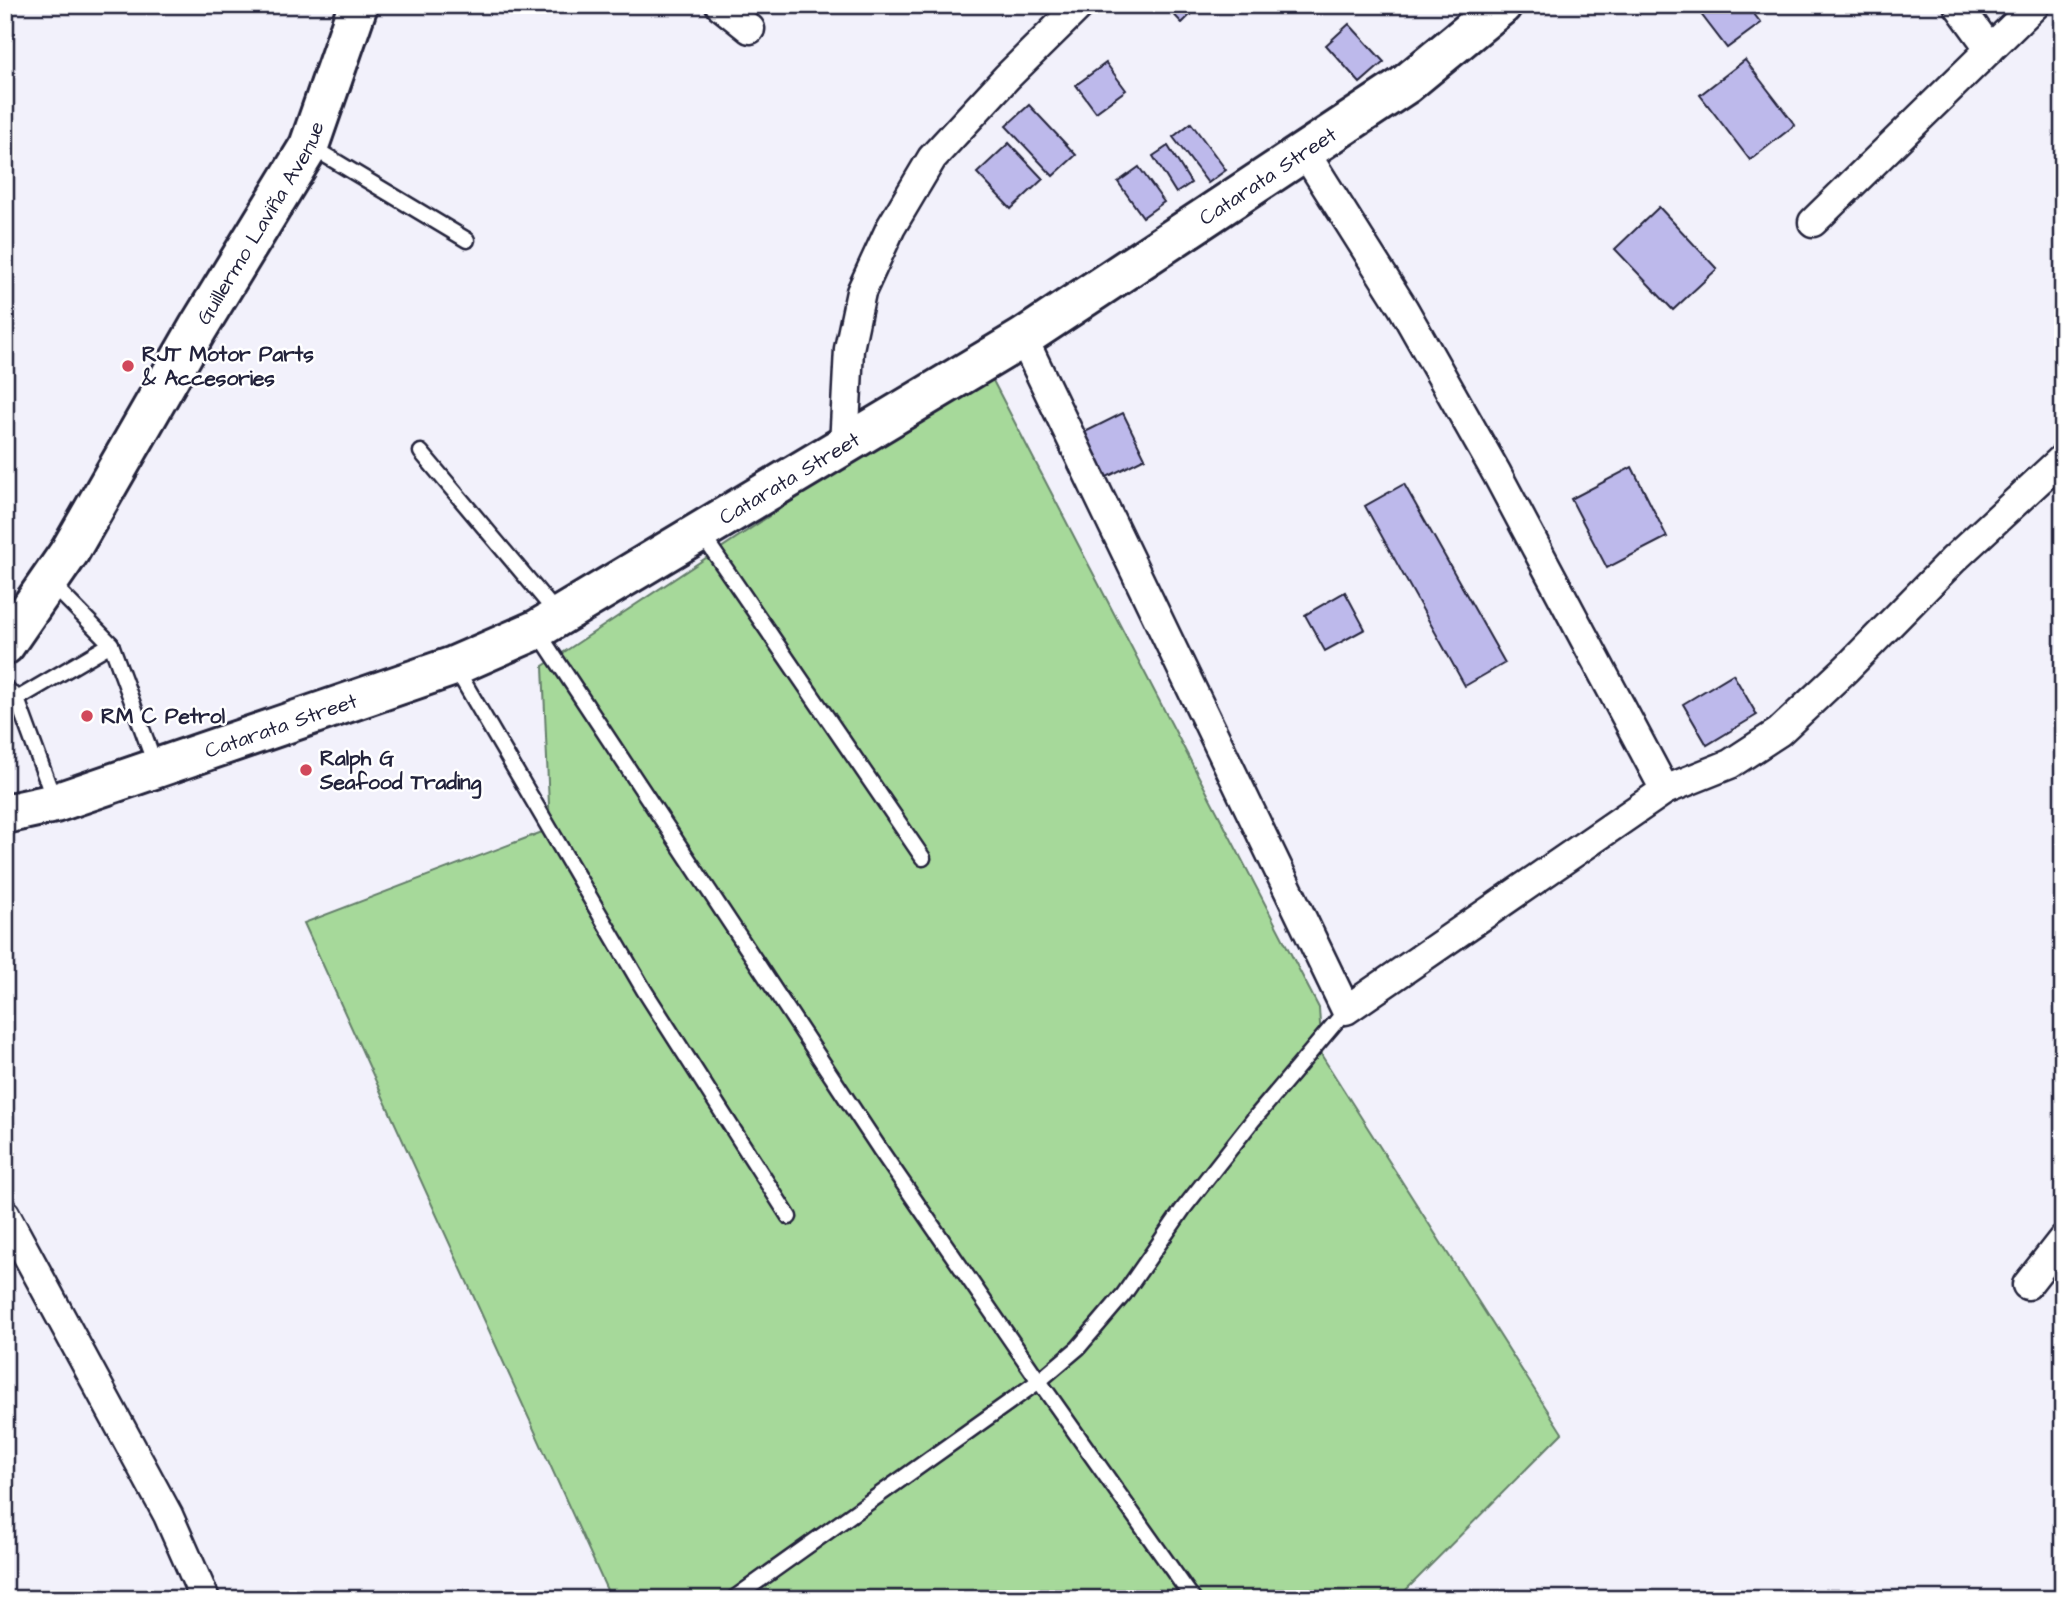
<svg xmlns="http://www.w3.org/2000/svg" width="2068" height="1604" viewBox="0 0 2068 1604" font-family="'Architects Daughter',sans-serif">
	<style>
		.green { fill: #a6d99a; stroke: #647e6a; stroke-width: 2 }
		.building { fill: #bdb9eb; stroke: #22223b; stroke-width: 2 }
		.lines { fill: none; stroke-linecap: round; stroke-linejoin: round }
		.lane-casing { stroke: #22223b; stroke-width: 19 }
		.street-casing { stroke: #22223b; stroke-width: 33 }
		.secondary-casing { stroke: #22223b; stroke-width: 44 }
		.lane { stroke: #fff; stroke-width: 14 }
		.street { stroke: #fff; stroke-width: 28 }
		.secondary { stroke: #fff; stroke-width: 38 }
		.poi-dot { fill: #d1495b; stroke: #fff; stroke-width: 2.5 }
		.labels { text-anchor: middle; stroke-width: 5; stroke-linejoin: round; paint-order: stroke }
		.street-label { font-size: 21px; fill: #22223b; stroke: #fff }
		.poi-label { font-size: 21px; font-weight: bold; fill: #22223b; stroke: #fff; text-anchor: start }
	</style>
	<rect width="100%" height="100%" fill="#f2f1fb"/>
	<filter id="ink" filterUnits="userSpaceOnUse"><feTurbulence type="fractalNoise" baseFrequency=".0143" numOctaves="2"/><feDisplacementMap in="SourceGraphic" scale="14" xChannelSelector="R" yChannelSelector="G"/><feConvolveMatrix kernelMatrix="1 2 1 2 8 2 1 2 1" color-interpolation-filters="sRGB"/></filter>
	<g filter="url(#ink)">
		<path class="green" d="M 988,371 L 1319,1008 L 1322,1056 L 1562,1433 L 1397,1599 L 611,1599 L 304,923 L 550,829 L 543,666 Z"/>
		<g class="building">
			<path d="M 1165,5 L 1200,5 L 1182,23 Z"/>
			<path d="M 1694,5 L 1747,5 L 1761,23 L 1727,48 Z"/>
			<path d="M 1349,24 L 1384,62 L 1360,83 L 1326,45 Z"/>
			<path d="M 1745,60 L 1795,125 L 1750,160 L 1700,95 Z"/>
			<path d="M 1106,63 L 1126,90 L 1096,112 L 1076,85 Z"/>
			<path d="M 1029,105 L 1076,155 L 1053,176 L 1006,126 Z"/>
			<path d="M 1191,123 L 1226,170 L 1208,183 L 1173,137 Z"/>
			<path d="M 1009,143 L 1043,179 L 1011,209 L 977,173 Z"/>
			<path d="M 1168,146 L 1191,183 L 1176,193 L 1153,156 Z"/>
			<path d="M 1139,167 L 1164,202 L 1143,217 L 1118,182 Z"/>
			<path d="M 1659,207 L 1717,269 L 1673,310 L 1615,249 Z"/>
			<path d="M 1123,413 L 1145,458 L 1105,478 L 1083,433 Z"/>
			<path d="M 1632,467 L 1667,537 L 1607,568 L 1571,499 Z"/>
			<path d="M 1404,484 L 1505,663 L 1465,686 L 1365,506 Z"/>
			<path d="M 1345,592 L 1365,629 L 1325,651 L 1305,615 Z"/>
			<path d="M 1733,674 L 1757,715 L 1707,745 L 1683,704 Z"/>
		</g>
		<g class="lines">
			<g class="lane-casing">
				<g id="lane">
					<path d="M 310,146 L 467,240"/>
					<path d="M 421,452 L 558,615"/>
					<path d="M 701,533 L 923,858"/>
					<path d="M 50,582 L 111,644 L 156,767"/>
					<path d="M 538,632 L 881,1151 L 1039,1381 L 1193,1599"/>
					<path d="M 455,667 L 644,990 L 789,1217"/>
					<path d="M 5,687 L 17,699 L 54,800"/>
					<path d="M 17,699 L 111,644"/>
					<path d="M 733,1599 L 1039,1381 L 1078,1348 L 1124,1294 L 1183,1209 L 1253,1120 L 1346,1010"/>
				</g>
			</g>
			<g class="street-casing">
				<g id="street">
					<path d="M 720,5 L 750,29"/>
					<path d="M 1958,5 L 1990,49"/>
					<path d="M 1813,222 L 2035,5"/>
					<path d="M 1023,338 L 1346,1010 L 1665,790 L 1497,474 L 1403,308 L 1304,151"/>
					<path d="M 844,446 L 849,349 L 861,292 L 891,227 L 932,158 L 1007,77 L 1080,5"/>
					<path d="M 1665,790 L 1730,764 L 1779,732 L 1846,669 L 1953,560 L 2063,458"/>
					<path d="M 5,1214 L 168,1515 L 205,1599"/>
					<path d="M 2027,1285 L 2063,1239"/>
				</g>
			</g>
			<g class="secondary-casing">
				<g id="secondary">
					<path id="s1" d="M 5,645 L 70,551 L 198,328 L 309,146 L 358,5"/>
					<path id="s2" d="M 5,814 L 55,803 L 454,666 L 536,630 L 1023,338 L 1405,85 L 1502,5"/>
				</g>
			</g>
			<use href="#lane" class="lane"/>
			<use href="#street" class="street"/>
			<use href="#secondary" class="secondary"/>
		</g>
	</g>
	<g class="poi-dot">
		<circle cx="128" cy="366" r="7"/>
		<circle cx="87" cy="716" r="7"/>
		<circle cx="306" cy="770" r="7"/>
	</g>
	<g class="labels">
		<g class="street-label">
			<text dy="7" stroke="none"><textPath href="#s2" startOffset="1424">Catarata Street</textPath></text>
			<text dy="7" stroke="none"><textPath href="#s1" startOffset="494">Guillermo Laviña Avenue</textPath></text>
			<text dy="7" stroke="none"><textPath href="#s2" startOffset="858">Catarata Street</textPath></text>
			<text dy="7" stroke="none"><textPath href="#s2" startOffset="290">Catarata Street</textPath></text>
		</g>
		<g class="poi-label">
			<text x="142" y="361">RJT Motor Parts<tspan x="142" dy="24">&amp; Accesories</tspan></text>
			<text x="101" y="723">RM C Petrol</text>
			<text x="320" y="765">Ralph G<tspan x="320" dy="24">Seafood Trading</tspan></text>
		</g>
	</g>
	<rect width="2068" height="1604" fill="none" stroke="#fff" stroke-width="28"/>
	<rect x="14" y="14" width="2040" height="1576" fill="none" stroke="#22223b" stroke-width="2.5" filter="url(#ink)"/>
</svg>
